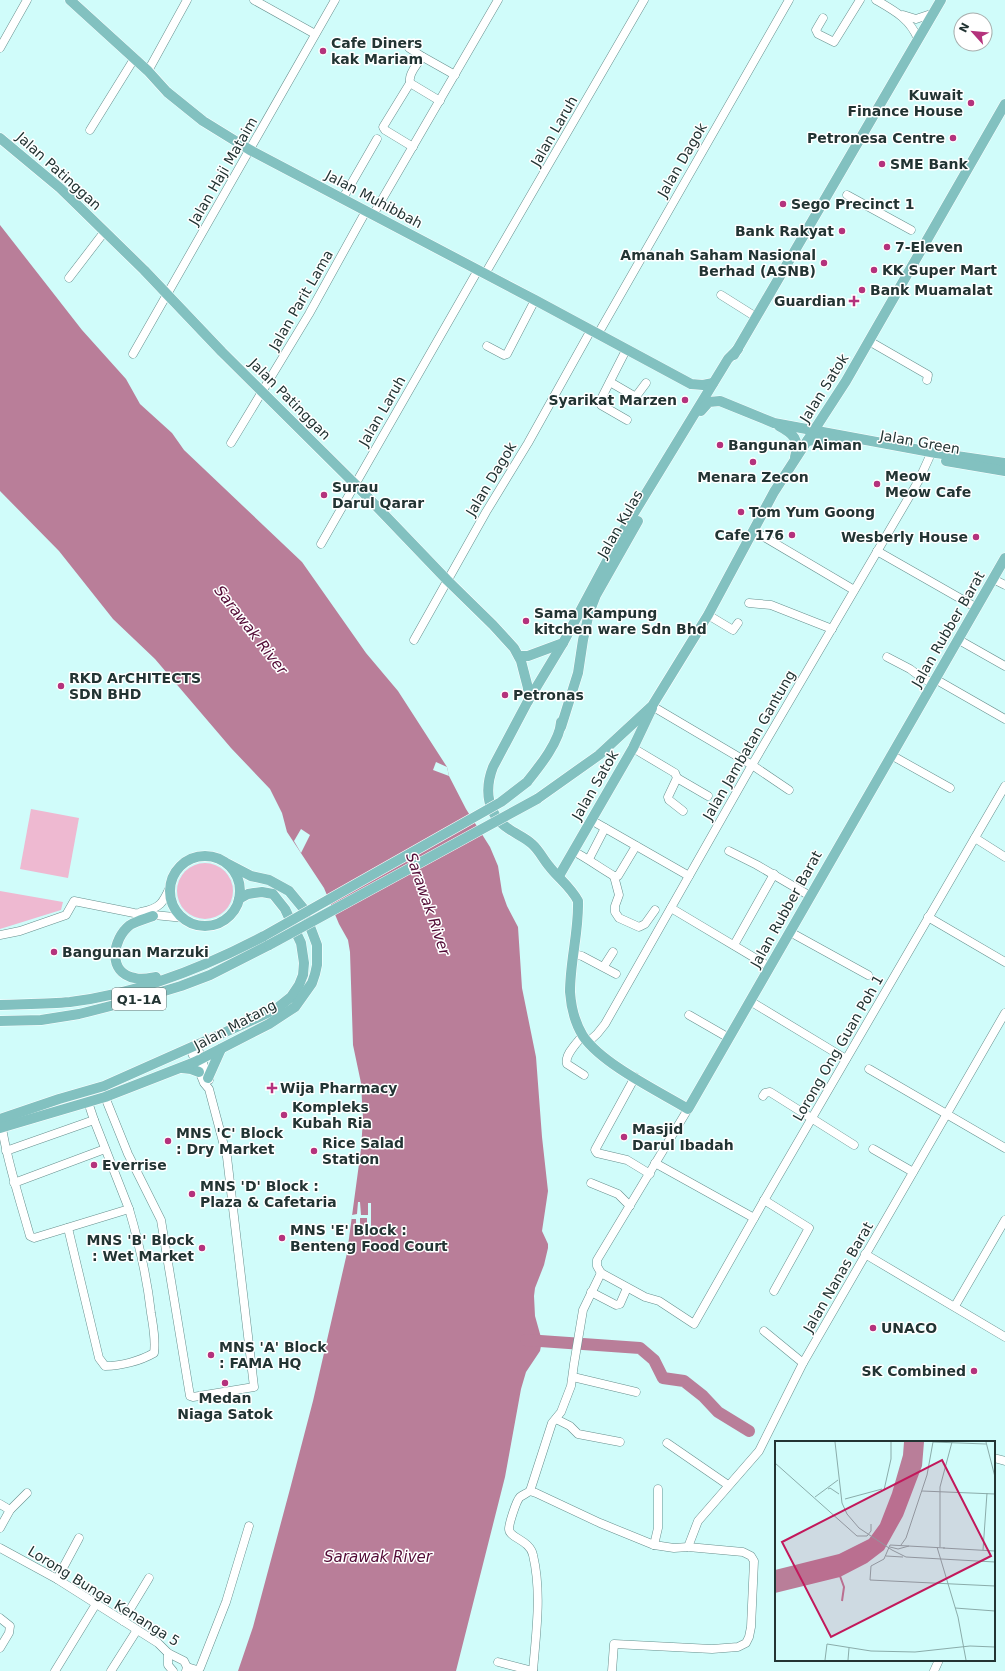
<svg xmlns="http://www.w3.org/2000/svg" width="1005" height="1671" viewBox="0 0 1005 1671" font-family="'DejaVu Sans',sans-serif">
	<style>
		.green { fill: #eeb9d1 }
		.water { fill: #b97e99 }
		.pier { fill: #d0fcfa }
		.lines { fill: none; stroke-linecap: round; stroke-linejoin: round }
		.river { stroke: #b97e99; stroke-width: 12 }
		.minor-casing { stroke: #668f8d; stroke-width: 9 }
		.major-casing { stroke: #fff; stroke-width: 11 }
		.minor { stroke: #fff; stroke-width: 8 }
		.major { stroke: #82c1c0; stroke-width: 10 }
		.major-bridge-casing { stroke: #fff; stroke-width: 11; stroke-linecap: butt }
		.major-bridge { stroke: #82c1c0; stroke-width: 10 }
		.poi-dot { fill: #b4327c; stroke: #fff; stroke-width: 1.5 }
		.labels { text-anchor: middle; stroke-width: 3; stroke-linejoin: round; paint-order: stroke }
		.shield { fill: #fff; stroke: #647170; stroke-width: 1 }
		.shield-label { font-size: 13px; font-weight: bold; fill: #223433 }
		.poi-label { font-size: 14px; font-weight: bold; fill: #223433; stroke: #fff; text-anchor: start }
		.street-label { font-size: 14px; fill: #223433; stroke: #fff }
		.water-label { font-size: 15px; font-style: italic; fill: #520a35; stroke: #fff }
		.inset-river { fill: none; stroke: #b97e99; stroke-width: 2 }
		.inset-road { fill: none; stroke: #8aacaa; stroke-width: 1 }
		.view { fill: #c2185b; fill-opacity: 0.15; stroke: #c2185b; stroke-width: 2 }
		.inset-edge { fill: none; stroke: #223433; stroke-width: 2 }
	</style>
	<rect width="100%" height="100%" fill="#d0fcfa"/>
	<g class="green">
		<path d="M 31,809 L 79,818 L 68,878 L 20,869 Z"/>
		<circle cx="205" cy="891" r="28"/>
		<path d="M 0,891 L 63,902 L 61,910 L 0,929 Z"/>
	</g>
	<path class="water" d="M 0,225 L 82,330 L 126,379 L 140,404 L 172,433 L 184,450 L 302,562 L 366,653 L 398,691 L 447,767 L 449,776 L 466,809 L 490,847 L 498,866 L 502,892 L 507,906 L 518,927 L 522,988 L 536,1057 L 542,1137 L 548,1191 L 542,1231 L 548,1244 L 548,1248 L 544,1265 L 535,1288 L 534,1296 L 535,1316 L 542,1341 L 540,1351 L 526,1372 L 521,1389 L 505,1477 L 456,1671 L 238,1671 L 253,1627 L 290,1489 L 313,1401 L 347,1253 L 361,1149 L 363,1119 L 361,1083 L 353,1045 L 350,952 L 348,940 L 339,924 L 324,888 L 287,832 L 282,813 L 270,789 L 231,748 L 155,659 L 113,619 L 59,551 L 0,491 Z"/>
	<g class="pier">
		<path d="M 436,762 L 447,767 L 449,776 L 433,770 Z"/>
		<path d="M 301,829 L 310,835 L 301,853 L 294,841 Z"/>
		<path d="M 358,1202 L 360,1202 L 361,1215 L 368,1215 L 368,1203 L 371,1203 L 371,1230 L 367,1231 L 367,1218 L 360,1218 L 360,1231 L 356,1231 L 356,1219 L 351,1219 L 352,1215 L 357,1214 Z"/>
	</g>
	<g class="lines">
		<path class="river" d="M 526,1340 L 640,1348 L 654,1360 L 663,1378 L 684,1381 L 703,1396 L 718,1412 L 749,1431"/>
		<g class="minor-casing">
			<g id="minor">
				<path d="M 254,0 L 315,34"/>
				<path d="M 876,0 C 895,11 910,19 918,39"/>
				<path d="M 903,15 L 916,19 L 934,13"/>
				<path d="M 823,18 L 816,30 L 818,34 L 834,42 L 860,0"/>
				<path d="M 0,48 L 27,0"/>
				<path d="M 409,48 L 423,57"/>
				<path d="M 148,71 L 187,0"/>
				<path d="M 410,83 C 408,75 417,63 423,57 L 455,75"/>
				<path d="M 90,130 L 134,59"/>
				<path d="M 413,147 L 385,130 L 383,127 L 410,83 L 440,101"/>
				<path d="M 847,195 L 911,230"/>
				<path d="M 343,198 L 377,139"/>
				<path d="M 373,215 L 498,0"/>
				<path d="M 485,274 L 644,0"/>
				<path d="M 69,278 L 105,231"/>
				<path d="M 721,295 L 756,317"/>
				<path d="M 598,334 L 789,0"/>
				<path d="M 869,341 L 928,375 L 927,380"/>
				<path d="M 487,346 L 504,355 L 507,354 L 535,300"/>
				<path d="M 626,350 L 600,401 L 601,405 L 627,420"/>
				<path d="M 133,354 L 335,0"/>
				<path d="M 610,382 L 634,396 L 637,395 L 646,383"/>
				<path d="M 231,443 L 309,314 L 366,211"/>
				<path d="M 754,531 L 854,590"/>
				<path d="M 321,544 L 478,270"/>
				<path d="M 877,551 L 977,608"/>
				<path d="M 993,579 L 1005,585"/>
				<path d="M 749,603 L 771,605 L 832,629"/>
				<path d="M 708,615 L 733,630 L 738,623"/>
				<path d="M 414,640 L 486,512 L 528,443 L 591,330"/>
				<path d="M 959,640 L 1005,666"/>
				<path d="M 887,657 L 910,669 L 922,678 L 933,683"/>
				<path d="M 935,679 L 1005,719"/>
				<path d="M 652,706 L 752,765 L 789,790"/>
				<path d="M 633,748 L 675,773 L 677,778 L 668,797 L 669,800 L 683,811"/>
				<path d="M 891,755 L 950,788"/>
				<path d="M 677,778 L 708,796"/>
				<path d="M 591,820 L 689,876"/>
				<path d="M 975,838 L 1005,857"/>
				<path d="M 573,851 C 587,858 600,868 614,876 L 618,876 L 636,846"/>
				<path d="M 729,851 L 757,865 L 810,896"/>
				<path d="M 589,859 L 605,828"/>
				<path d="M 614,876 L 619,895 L 615,906 L 615,912 L 619,918 L 639,927 L 645,924 L 655,910"/>
				<path d="M 671,908 L 770,967"/>
				<path d="M 141,912 C 161,908 163,903 171,885"/>
				<path d="M 928,917 L 1005,962"/>
				<path d="M 790,932 L 868,975"/>
				<path d="M 0,935 L 20,931 L 66,915 L 74,901 L 134,913 L 184,918"/>
				<path d="M 734,945 L 774,874"/>
				<path d="M 574,954 L 582,956 L 616,974"/>
				<path d="M 604,966 L 613,952"/>
				<path d="M 750,1001 L 846,1059"/>
				<path d="M 689,1015 L 729,1038"/>
				<path d="M 583,1035 C 577,1043 564,1055 567,1064 L 584,1075"/>
				<path d="M 588,1042 L 597,1034 L 605,1024 L 752,765 L 919,480 L 929,458"/>
				<path d="M 197,1046 L 209,1080"/>
				<path d="M 869,1069 L 1005,1148"/>
				<path d="M 635,1077 L 595,1150 L 597,1153 L 627,1160 L 650,1174"/>
				<path d="M 763,1096 L 765,1093 L 770,1092 L 854,1145"/>
				<path d="M 105,1097 L 128,1154 L 161,1220 L 190,1396 L 193,1397 L 254,1387 L 227,1157 L 209,1089 L 204,1083 L 190,1048"/>
				<path d="M 2,1128 C 8,1165 20,1200 30,1236 L 34,1238 L 129,1209 L 94,1120 L 88,1102"/>
				<path d="M 873,1149 L 913,1172"/>
				<path d="M 6,1151 L 94,1120"/>
				<path d="M 655,1163 L 754,1218"/>
				<path d="M 14,1183 L 105,1149"/>
				<path d="M 591,1183 L 618,1194 L 630,1206"/>
				<path d="M 764,1200 L 809,1228 L 774,1291"/>
				<path d="M 68,1228 L 99,1358 L 105,1366 C 121,1366 140,1361 154,1353 C 156,1339 153,1326 151,1313 C 147,1277 139,1243 129,1209"/>
				<path d="M 865,1254 L 1005,1337"/>
				<path d="M 601,1273 L 645,1297 L 659,1301 L 694,1324 L 766,1197 L 1005,786"/>
				<path d="M 601,1273 L 597,1266 L 597,1260 L 688,1109"/>
				<path d="M 591,1292 L 616,1305 L 620,1304 L 627,1288"/>
				<path d="M 955,1306 L 1005,1220"/>
				<path d="M 764,1331 L 803,1363"/>
				<path d="M 573,1377 L 636,1392"/>
				<path d="M 556,1419 L 570,1426 L 578,1434 L 620,1442"/>
				<path d="M 667,1443 L 728,1485"/>
				<path d="M 994,1458 L 1005,1461"/>
				<path d="M 530,1491 L 552,1423 L 561,1412 L 571,1386 L 574,1364 L 583,1310 L 601,1273"/>
				<path d="M 0,1504 L 10,1510"/>
				<path d="M 0,1528 L 10,1510 L 27,1493"/>
				<path d="M 654,1545 L 658,1528 L 658,1489"/>
				<path d="M 688,1547 L 698,1521 L 759,1451 L 803,1363 L 1005,1013"/>
				<path d="M 0,1548 L 57,1579 L 158,1643 L 168,1653 L 184,1661 L 187,1667 L 186,1671"/>
				<path d="M 57,1579 L 79,1538"/>
				<path d="M 0,1618 L 10,1626 L 9,1633 L 0,1648"/>
				<path d="M 123,1621 L 149,1578"/>
				<path d="M 168,1653 L 168,1665 L 173,1671"/>
				<path d="M 498,1662 L 533,1671"/>
				<path d="M 187,1667 L 197,1670 L 200,1668 L 226,1602 L 249,1526"/>
				<path d="M 55,1671 L 96,1604"/>
				<path d="M 111,1671 L 137,1630"/>
				<path d="M 533,1671 C 536,1633 542,1593 533,1555 C 530,1540 509,1538 509,1529 C 509,1524 516,1501 520,1497 C 523,1495 527,1493 530,1491 L 536,1493 L 600,1523 L 654,1545 L 674,1548 L 688,1547 L 743,1552 L 751,1556 L 754,1561 L 751,1627 L 749,1637 L 746,1643 L 738,1647 L 712,1649 L 614,1644 L 612,1671"/>
				<path d="M 934,1671 L 939,1660"/>
			</g>
		</g>
		<g class="major-casing">
			<g id="major">
				<path d="M 70,0 L 148,71 L 167,92 L 203,121 L 250,150 L 535,300 L 691,384 L 703,385 L 713,383"/>
				<path d="M 0,138 L 60,188 L 144,270 L 222,352 L 355,484 L 447,580 L 493,625 L 514,648 L 521,661 L 528,688 L 528,701"/>
				<path d="M 738,349 L 728,359 L 623,531 L 563,643 L 528,701 L 493,767 C 484,790 487,815 509,829 C 516,834 526,838 532,844 C 539,850 543,859 549,866 C 558,878 571,887 578,901 C 579,931 570,961 570,992 C 571,1006 575,1023 583,1036 C 602,1064 658,1091 688,1109 L 1005,558"/>
				<path d="M 734,355 L 941,0"/>
				<path d="M 701,411 L 709,402 L 720,401 L 774,423 L 936,453 L 1005,463"/>
				<path d="M 779,426 C 794,434 800,440 795,457"/>
				<path d="M 807,441 L 824,439 L 844,442"/>
				<path d="M 946,461 L 1005,471"/>
				<path d="M 519,656 L 528,656 L 563,643"/>
				<path d="M 561,727 L 578,673 L 583,640 L 589,613 L 596,595 L 638,521"/>
				<path d="M 527,782 C 539,767 560,741 561,722"/>
				<path d="M 537,799 L 599,755 L 652,706 L 708,615 L 774,492 L 846,381 L 1005,104"/>
				<circle cx="205" cy="891" r="35"/>
				<path d="M 559,876 L 633,748 L 652,708"/>
				<path d="M 153,916 C 145,919 137,921 130,925 C 112,939 107,973 135,978 C 142,980 150,978 156,977"/>
				<path d="M 0,1005 C 23,1004 47,1004 70,1002 C 137,994 205,967 264,936"/>
				<path d="M 0,1021 L 41,1020 L 79,1014 L 138,999 L 181,986 L 210,975 L 269,945"/>
				<path d="M 182,1068 L 191,1069 L 199,1072"/>
				<path d="M 208,1078 L 221,1049"/>
				<path d="M 0,1119 L 59,1099 L 104,1086 L 248,1022 L 276,1009 L 291,997 L 299,985 L 303,975 L 304,963 L 301,943 L 285,909 L 273,894 L 262,892 L 254,893 L 248,894 L 239,899"/>
				<path d="M 0,1128 L 105,1097 L 195,1062 L 269,1024 L 295,1007 L 312,983 L 315,974 L 317,965 L 317,945 L 303,908 L 289,891 L 269,880 L 251,876 L 228,864"/>
			</g>
		</g>
		<use href="#minor" class="minor"/>
		<use href="#major" class="major"/>
		<g class="major-bridge-casing">
			<g id="major-bridge">
				<path d="M 264,936 L 501,802 L 527,782"/>
				<path d="M 269,945 L 537,799"/>
			</g>
		</g>
		<use href="#major-bridge" class="major-bridge"/>
	</g>
	<g class="poi-dot">
		<circle cx="323" cy="51" r="4"/>
		<circle cx="971" cy="103" r="4"/>
		<circle cx="953" cy="138" r="4"/>
		<circle cx="882" cy="164" r="4"/>
		<circle cx="783" cy="204" r="4"/>
		<circle cx="842" cy="231" r="4"/>
		<circle cx="887" cy="247" r="4"/>
		<circle cx="824" cy="263" r="4"/>
		<circle cx="874" cy="270" r="4"/>
		<circle cx="862" cy="290" r="4"/>
		<path d="M852 295h4v4h4v4h-4v4h-4v-4h-4v-4h4z"/>
		<circle cx="685" cy="400" r="4"/>
		<circle cx="720" cy="445" r="4"/>
		<circle cx="753" cy="462" r="4"/>
		<circle cx="877" cy="484" r="4"/>
		<circle cx="324" cy="495" r="4"/>
		<circle cx="741" cy="512" r="4"/>
		<circle cx="792" cy="535" r="4"/>
		<circle cx="976" cy="537" r="4"/>
		<circle cx="526" cy="621" r="4"/>
		<circle cx="61" cy="686" r="4"/>
		<circle cx="505" cy="695" r="4"/>
		<circle cx="54" cy="952" r="4"/>
		<path d="M270 1082h4v4h4v4h-4v4h-4v-4h-4v-4h4z"/>
		<circle cx="284" cy="1115" r="4"/>
		<circle cx="624" cy="1137" r="4"/>
		<circle cx="168" cy="1141" r="4"/>
		<circle cx="314" cy="1151" r="4"/>
		<circle cx="94" cy="1165" r="4"/>
		<circle cx="192" cy="1194" r="4"/>
		<circle cx="282" cy="1238" r="4"/>
		<circle cx="202" cy="1248" r="4"/>
		<circle cx="873" cy="1328" r="4"/>
		<circle cx="211" cy="1355" r="4"/>
		<circle cx="974" cy="1371" r="4"/>
		<circle cx="225" cy="1383" r="4"/>
	</g>
	<g class="labels">
		<rect class="shield" x="112" y="988" width="54" height="22" rx="3"/>
		<g class="shield-label">
			<text x="139" y="1004">Q1-1A</text>
		</g>
		<g class="poi-label">
			<text x="331" y="48">Cafe Diners<tspan x="331" dy="16">kak Mariam</tspan></text>
			<text x="963" y="100" text-anchor="end">Kuwait<tspan x="963" dy="16">Finance House</tspan></text>
			<text x="945" y="143" text-anchor="end">Petronesa Centre</text>
			<text x="890" y="169">SME Bank</text>
			<text x="791" y="209">Sego Precinct 1</text>
			<text x="834" y="236" text-anchor="end">Bank Rakyat</text>
			<text x="895" y="252">7-Eleven</text>
			<text x="816" y="260" text-anchor="end">Amanah Saham Nasional<tspan x="816" dy="16">Berhad (ASNB)</tspan></text>
			<text x="882" y="275">KK Super Mart</text>
			<text x="870" y="295">Bank Muamalat</text>
			<text x="846" y="306" text-anchor="end">Guardian</text>
			<text x="677" y="405" text-anchor="end">Syarikat Marzen</text>
			<text x="728" y="450">Bangunan Aiman</text>
			<text x="885" y="481">Meow<tspan x="885" dy="16">Meow Cafe</tspan></text>
			<text x="753" y="482" text-anchor="middle">Menara Zecon</text>
			<text x="332" y="492">Surau<tspan x="332" dy="16">Darul Qarar</tspan></text>
			<text x="749" y="517">Tom Yum Goong</text>
			<text x="784" y="540" text-anchor="end">Cafe 176</text>
			<text x="968" y="542" text-anchor="end">Wesberly House</text>
			<text x="534" y="618">Sama Kampung<tspan x="534" dy="16">kitchen ware Sdn Bhd</tspan></text>
			<text x="69" y="683">RKD ArCHITECTS<tspan x="69" dy="16">SDN BHD</tspan></text>
			<text x="513" y="700">Petronas</text>
			<text x="62" y="957">Bangunan Marzuki</text>
			<text x="280" y="1093">Wija Pharmacy</text>
			<text x="292" y="1112">Kompleks<tspan x="292" dy="16">Kubah Ria</tspan></text>
			<text x="632" y="1134">Masjid<tspan x="632" dy="16">Darul Ibadah</tspan></text>
			<text x="176" y="1138">MNS 'C' Block<tspan x="176" dy="16">: Dry Market</tspan></text>
			<text x="322" y="1148">Rice Salad<tspan x="322" dy="16">Station</tspan></text>
			<text x="102" y="1170">Everrise</text>
			<text x="200" y="1191">MNS 'D' Block :<tspan x="200" dy="16">Plaza &amp; Cafetaria</tspan></text>
			<text x="290" y="1235">MNS 'E' Block :<tspan x="290" dy="16">Benteng Food Court</tspan></text>
			<text x="194" y="1245" text-anchor="end">MNS 'B' Block<tspan x="194" dy="16">: Wet Market</tspan></text>
			<text x="881" y="1333">UNACO</text>
			<text x="219" y="1352">MNS 'A' Block<tspan x="219" dy="16">: FAMA HQ</tspan></text>
			<text x="966" y="1376" text-anchor="end">SK Combined</text>
			<text x="225" y="1403" text-anchor="middle">Medan<tspan x="225" dy="16">Niaga Satok</tspan></text>
		</g>
		<g class="street-label">
			<text transform="translate(554 131) rotate(-60)" y="5">Jalan Laruh</text>
			<text transform="translate(682 160) rotate(-60)" y="5">Jalan Dagok</text>
			<text transform="translate(59 171) rotate(42)" y="5">Jalan Patinggan</text>
			<text transform="translate(223 171) rotate(-60)" y="5">Jalan Haji Mataim</text>
			<text transform="translate(374 199) rotate(28)" y="5">Jalan Muhibbah</text>
			<text transform="translate(301 300) rotate(-60)" y="5">Jalan Parit Lama</text>
			<text transform="translate(824 388) rotate(-58)" y="5">Jalan Satok</text>
			<text transform="translate(290 399) rotate(45)" y="5">Jalan Patinggan</text>
			<text transform="translate(382 411) rotate(-60)" y="5">Jalan Laruh</text>
			<text transform="translate(920 442) rotate(10)" y="5">Jalan Green</text>
			<text transform="translate(491 479) rotate(-59)" y="5">Jalan Dagok</text>
			<text transform="translate(620 524) rotate(-60)" y="5">Jalan Kulas</text>
			<text transform="translate(948 629) rotate(-60)" y="5">Jalan Rubber Barat</text>
			<text transform="translate(749 745) rotate(-60)" y="5">Jalan Jambatan Gantung</text>
			<text transform="translate(595 785) rotate(-60)" y="5">Jalan Satok</text>
			<text transform="translate(786 909) rotate(-61)" y="5">Jalan Rubber Barat</text>
			<text transform="translate(235 1025) rotate(-28)" y="5">Jalan Matang</text>
			<text transform="translate(838 1048) rotate(-60)" y="5">Lorong Ong Guan Poh 1</text>
			<text transform="translate(838 1277) rotate(-60)" y="5">Jalan Nanas Barat</text>
			<text transform="translate(104 1596) rotate(32)" y="5">Lorong Bunga Kenanga 5</text>
		</g>
		<g class="water-label">
			<text transform="translate(251 630) rotate(52)" y="5">Sarawak River</text>
			<text transform="translate(428 904) rotate(71)" y="5">Sarawak River</text>
			<text x="378" y="1562">Sarawak River</text>
		</g>
	</g>
	<g transform="translate(775 1441)">
		<rect width="220" height="220" fill="#d0fcfa"/>
		<path d="M 129,1 L 149,1 L 147,25 L 128,75 L 109,109 L 92,122 L 65,136 L 0,152 L 0,129 L 64,113 L 94,98 L 105,83 L 117,52 L 128,14 Z" fill="#b97e99"/>
		<path class="inset-river" d="M 65,135 L 69,146 L 67,160"/>
		<path class="inset-road" d="M 60,1 L 67,62 L 72,73 L 84,87 L 117,109 L 131,116 L 220,121M 158,1 L 211,3M 211,1 L 220,36M 0,22 L 82,95 L 92,95 L 96,90 L 96,83M 53,48 L 55,47 L 64,53M 109,49 L 116,18 L 116,1M 147,50 L 220,53M 40,56 L 63,39M 70,58 L 107,48M 126,104 L 131,97 L 152,34 L 158,1M 115,106 L 123,108 L 134,105M 162,106 L 183,176 L 191,219M 165,106 L 165,46 L 177,1M 168,107 L 220,110M 170,107 L 115,104 L 109,118 L 96,125 L 95,139 L 220,145M 208,109 L 212,52M 111,115 L 128,116M 180,167 L 220,170M 195,205 L 220,206M 50,219 L 52,203 L 96,210 L 140,211 L 195,205M 73,219 L 74,207"/>
		<path class="view" d="M 167,19 L 216,115 L 56,196 L 7,101 Z"/>
		<rect width="220" height="220" class="inset-edge"/>
	</g>
	<g transform="translate(973 32) rotate(297)"><circle r="19" fill="#ffffff" stroke="#a7aead"/>
	<path d="M0-3L7 15L0 10L-7 15Z" fill="#b4327c"/>
	<text y="-6" font-size="11" font-weight="bold" text-anchor="middle" fill="#223433">N</text>
	</g>
</svg>
